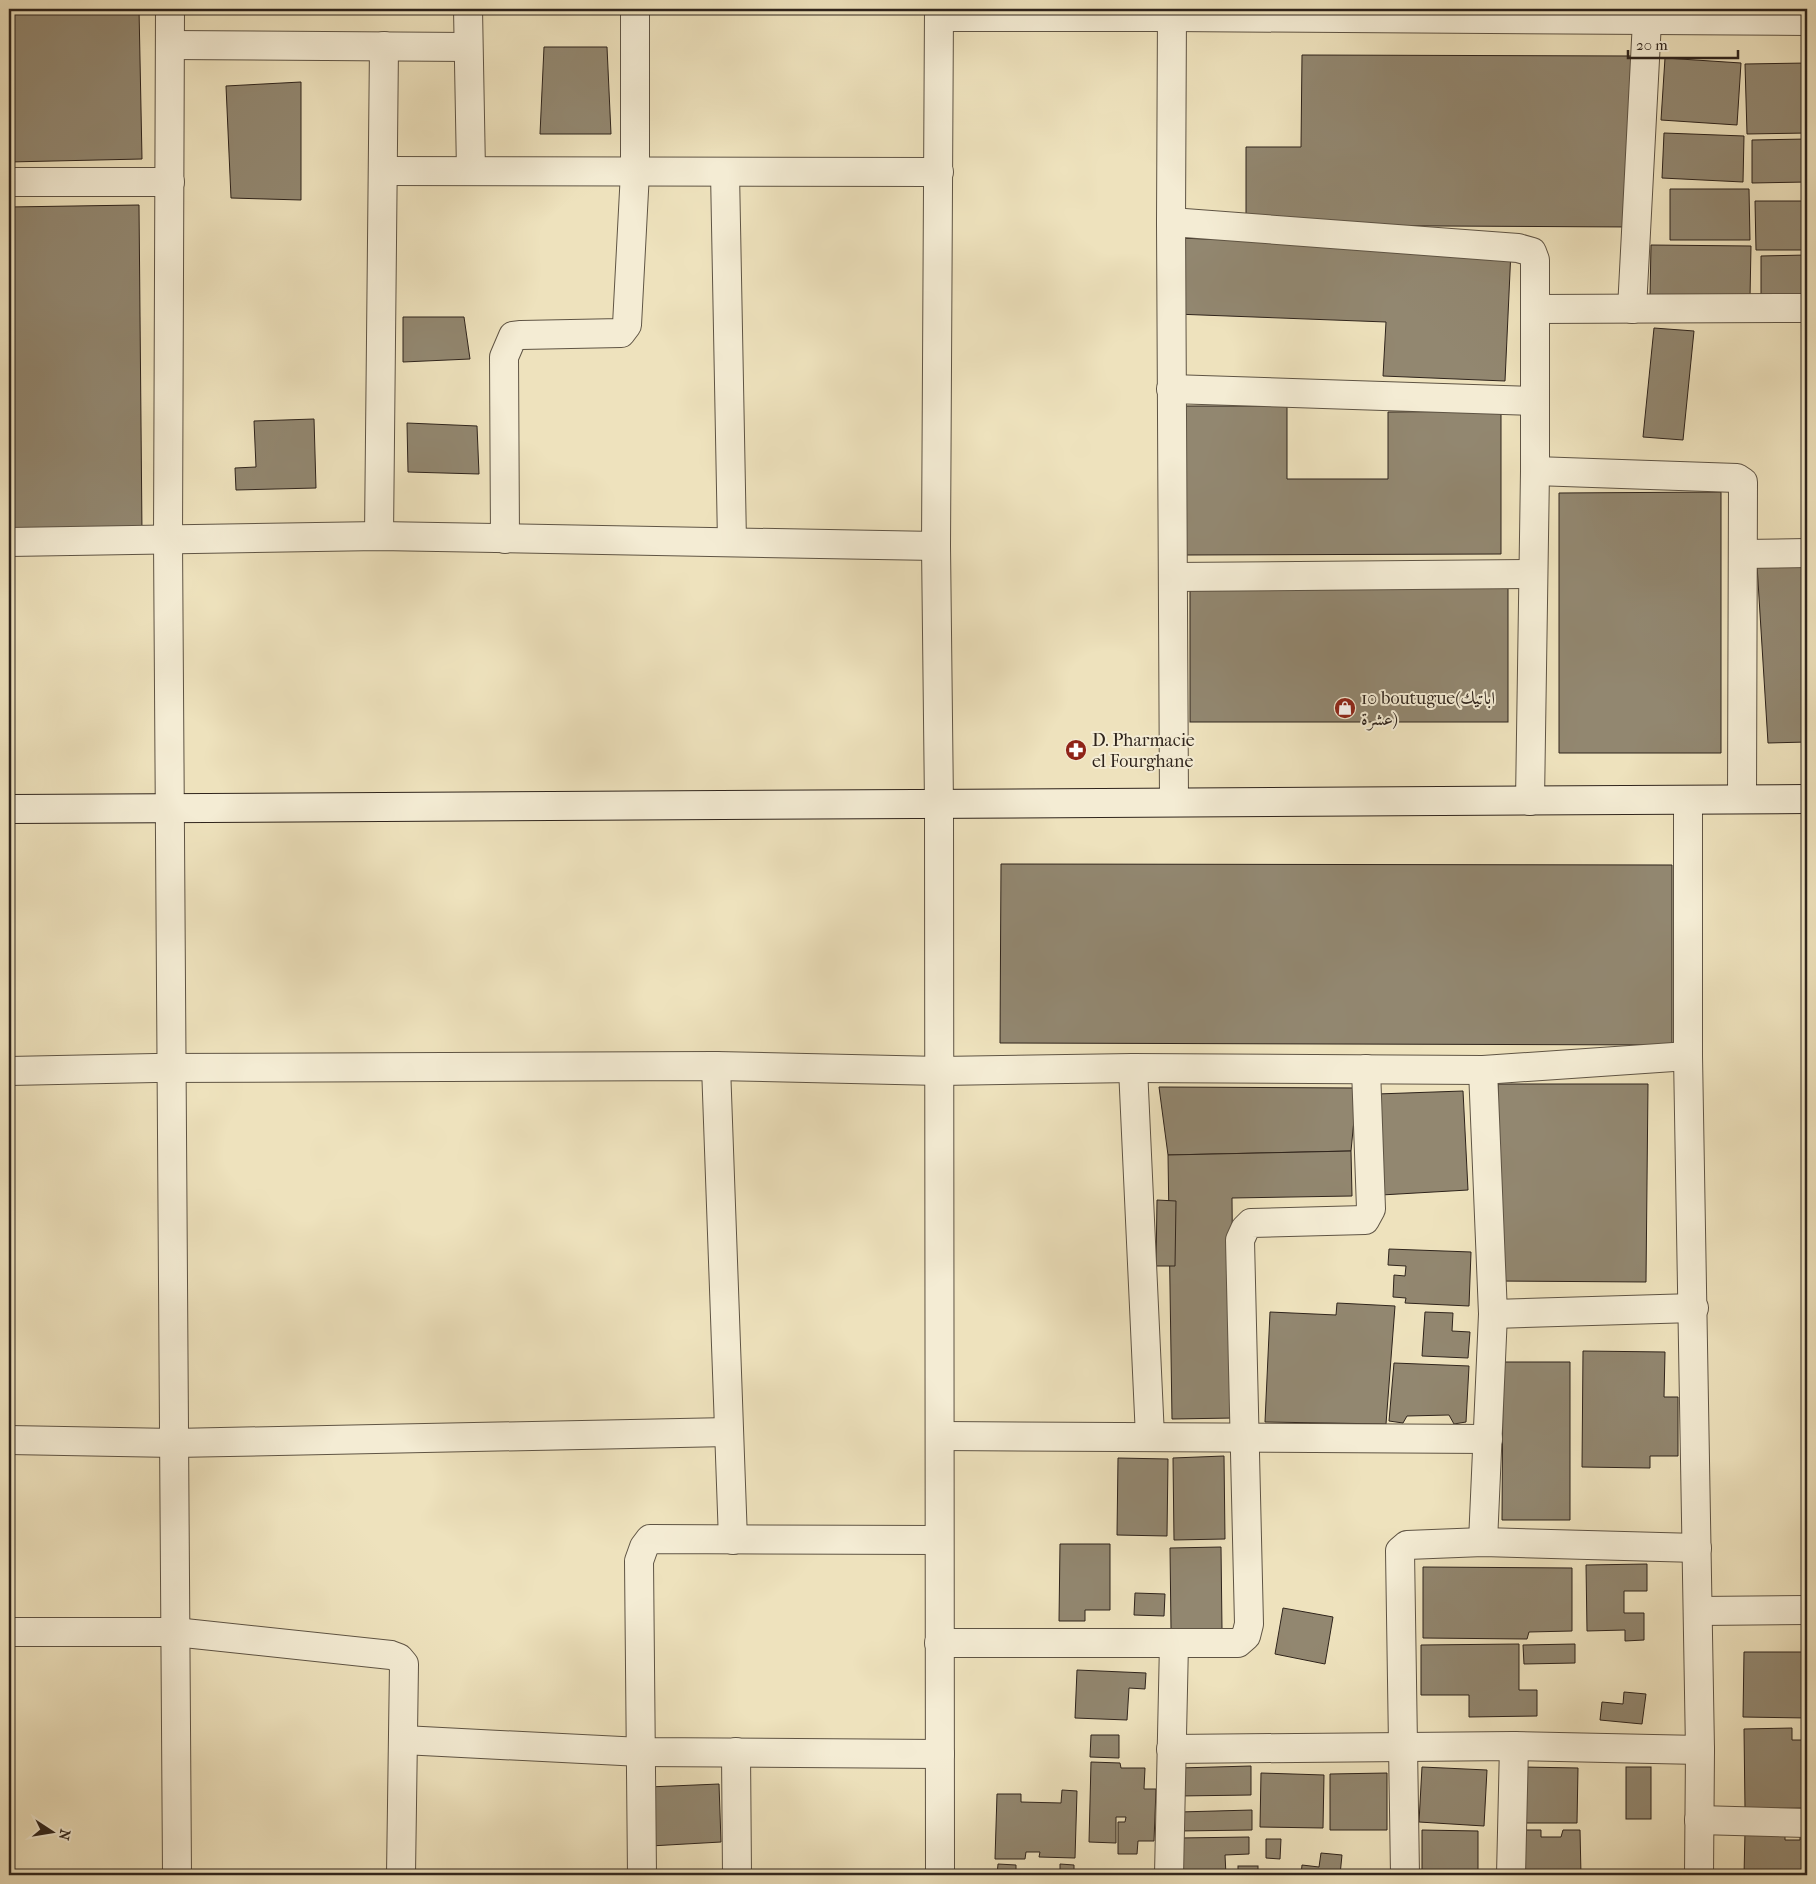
<svg xmlns="http://www.w3.org/2000/svg" width="1816" height="1884" viewBox="0 0 1816 1884" font-family="'IM FELL French Canon',Amiri,serif">
	<style>
		.building { fill: #928770; stroke: #2f241c }
		.lines { fill: none; stroke-linecap: round; stroke-linejoin: round }
		.street-casing { stroke: #5f5444; stroke-width: 30 }
		.secondary-casing { stroke: #2f241c; stroke-width: 30 }
		.street { stroke: #f4ecd4; stroke-width: 28 }
		.secondary { stroke: #f4ecd4; stroke-width: 28 }
		.labels { text-anchor: middle; stroke-width: 4; stroke-linejoin: round; paint-order: stroke }
		.poi-label { font-size: 18px; fill: #2f241c; stroke: #f4ecd4; text-anchor: start }
	</style>
	<rect width="100%" height="100%" fill="#eee2bd"/>
	<filter id="stains"><feTurbulence type="fractalNoise" baseFrequency=".004" numOctaves="4"/><feColorMatrix values="0 0 0 0 .2 0 0 0 0 .09 0 0 0 0 .02 0 0 0 .5 -.17"/></filter>
	<radialGradient id="worn" r=".72"><stop offset=".6" stop-color="#630" stop-opacity="0"/><stop offset="1" stop-color="#630" stop-opacity=".3"/></radialGradient>
	<g class="building">
		<path d="M 9,9 L 139,9 L 142,159 L 9,162 Z"/>
		<path d="M 544,47 L 607,47 L 611,134 L 540,134 Z"/>
		<path d="M 1302,55 L 1634,56 L 1633,227 L 1246,225 L 1246,147 L 1301,147 Z"/>
		<path d="M 1665,58 L 1741,63 L 1737,125 L 1661,120 Z"/>
		<path d="M 1807,63 L 1807,133 L 1747,134 L 1745,64 Z"/>
		<path d="M 301,82 L 301,200 L 231,198 L 226,86 Z"/>
		<path d="M 1664,133 L 1744,136 L 1743,182 L 1662,178 Z"/>
		<path d="M 1807,139 L 1807,182 L 1752,183 L 1752,140 Z"/>
		<path d="M 1670,189 L 1749,189 L 1750,240 L 1670,240 Z"/>
		<path d="M 1755,201 L 1807,201 L 1807,250 L 1756,250 Z"/>
		<path d="M 139,205 L 142,533 L 9,534 L 9,207 Z"/>
		<path d="M 1178,238 L 1511,250 L 1505,381 L 1383,376 L 1386,322 L 1175,314 Z"/>
		<path d="M 1651,245 L 1751,246 L 1750,298 L 1650,297 Z"/>
		<path d="M 1807,255 L 1807,298 L 1761,299 L 1761,256 Z"/>
		<path d="M 403,317 L 464,317 L 470,359 L 403,362 Z"/>
		<path d="M 1654,328 L 1694,331 L 1683,440 L 1643,437 Z"/>
		<path d="M 1185,406 L 1287,406 L 1287,479 L 1388,479 L 1388,412 L 1501,411 L 1501,554 L 1185,555 Z"/>
		<path d="M 314,419 L 316,488 L 236,490 L 235,468 L 256,467 L 254,421 Z"/>
		<path d="M 407,423 L 477,426 L 479,474 L 408,472 Z"/>
		<path d="M 1721,492 L 1721,753 L 1559,753 L 1559,493 Z"/>
		<path d="M 1757,565 L 1807,566 L 1807,742 L 1768,743 Z"/>
		<rect x="1190" y="587" width="318" height="135"/>
		<path d="M 1001,864 L 1672,865 L 1672,1045 L 1000,1043 Z"/>
		<path d="M 1498,1084 L 1648,1084 L 1646,1282 L 1496,1281 Z"/>
		<path d="M 1159,1087 L 1357,1088 L 1351,1151 L 1168,1155 Z"/>
		<path d="M 1463,1091 L 1468,1190 L 1381,1195 L 1377,1094 Z"/>
		<path d="M 1351,1151 L 1352,1196 L 1232,1198 L 1234,1418 L 1172,1419 L 1168,1155 Z"/>
		<path d="M 1157,1200 L 1176,1201 L 1175,1266 L 1156,1266 Z"/>
		<path d="M 1389,1249 L 1471,1252 L 1469,1306 L 1405,1303 L 1406,1298 L 1393,1297 L 1394,1275 L 1405,1276 L 1406,1266 L 1388,1265 Z"/>
		<path d="M 1337,1303 L 1395,1306 L 1386,1424 L 1265,1422 L 1270,1312 L 1336,1315 Z"/>
		<path d="M 1425,1312 L 1453,1313 L 1452,1331 L 1470,1332 L 1468,1358 L 1422,1356 Z"/>
		<path d="M 1583,1351 L 1665,1352 L 1664,1397 L 1678,1397 L 1678,1456 L 1650,1456 L 1650,1468 L 1582,1467 Z"/>
		<path d="M 1503,1362 L 1570,1362 L 1570,1520 L 1502,1520 Z"/>
		<path d="M 1394,1363 L 1469,1366 L 1466,1422 L 1454,1424 L 1449,1415 L 1407,1416 L 1403,1423 L 1389,1421 Z"/>
		<path d="M 1224,1456 L 1225,1539 L 1174,1540 L 1173,1458 Z"/>
		<path d="M 1118,1458 L 1168,1459 L 1167,1536 L 1117,1535 Z"/>
		<path d="M 1060,1544 L 1110,1544 L 1110,1610 L 1085,1610 L 1085,1621 L 1059,1621 Z"/>
		<path d="M 1221,1547 L 1222,1629 L 1171,1629 L 1170,1548 Z"/>
		<path d="M 1647,1564 L 1647,1591 L 1624,1591 L 1624,1613 L 1644,1613 L 1644,1640 L 1625,1641 L 1625,1630 L 1587,1631 L 1586,1565 Z"/>
		<path d="M 1423,1567 L 1572,1568 L 1572,1631 L 1529,1632 L 1527,1639 L 1423,1638 Z"/>
		<path d="M 1135,1593 L 1165,1594 L 1164,1616 L 1134,1615 Z"/>
		<path d="M 1283,1608 L 1333,1617 L 1325,1664 L 1275,1654 Z"/>
		<path d="M 1519,1644 L 1519,1690 L 1537,1690 L 1537,1716 L 1469,1717 L 1469,1695 L 1421,1695 L 1421,1645 Z"/>
		<path d="M 1575,1644 L 1575,1663 L 1524,1664 L 1523,1645 Z"/>
		<path d="M 1744,1652 L 1807,1652 L 1807,1718 L 1743,1717 Z"/>
		<path d="M 1077,1670 L 1146,1673 L 1145,1689 L 1129,1688 L 1127,1720 L 1075,1718 Z"/>
		<path d="M 1624,1692 L 1646,1694 L 1642,1724 L 1600,1720 L 1602,1702 L 1623,1704 Z"/>
		<path d="M 1792,1728 L 1792,1740 L 1807,1740 L 1807,1808 L 1745,1809 L 1744,1729 Z"/>
		<path d="M 1091,1735 L 1119,1735 L 1119,1758 L 1090,1757 Z"/>
		<path d="M 1091,1762 L 1120,1763 L 1121,1768 L 1145,1768 L 1144,1789 L 1156,1789 L 1154,1841 L 1138,1841 L 1137,1854 L 1118,1854 L 1118,1822 L 1125,1822 L 1126,1817 L 1116,1817 L 1116,1843 L 1089,1842 Z"/>
		<path d="M 1251,1766 L 1251,1795 L 1179,1796 L 1179,1768 Z"/>
		<path d="M 1422,1767 L 1487,1770 L 1484,1826 L 1419,1822 Z"/>
		<path d="M 1522,1767 L 1578,1768 L 1577,1823 L 1521,1823 Z"/>
		<rect x="1626" y="1767" width="25" height="52"/>
		<path d="M 1261,1773 L 1324,1775 L 1323,1828 L 1260,1827 Z"/>
		<path d="M 1387,1773 L 1387,1830 L 1330,1830 L 1330,1774 Z"/>
		<path d="M 719,1784 L 721,1842 L 650,1846 L 648,1787 Z"/>
		<path d="M 1062,1790 L 1077,1791 L 1075,1858 L 1039,1857 L 1040,1852 L 1026,1852 L 1025,1859 L 995,1859 L 997,1794 L 1021,1794 L 1021,1802 L 1061,1803 Z"/>
		<path d="M 1252,1810 L 1252,1830 L 1179,1831 L 1179,1812 Z"/>
		<path d="M 1422,1830 L 1478,1831 L 1478,1871 L 1422,1870 Z"/>
		<path d="M 1521,1830 L 1541,1830 L 1541,1837 L 1561,1837 L 1563,1830 L 1580,1830 L 1581,1875 L 1522,1875 Z"/>
		<path d="M 1745,1832 L 1785,1833 L 1785,1840 L 1800,1840 L 1800,1832 L 1807,1832 L 1807,1875 L 1744,1875 Z"/>
		<path d="M 1249,1837 L 1249,1854 L 1225,1855 L 1226,1875 L 1179,1875 L 1179,1838 Z"/>
		<path d="M 1266,1839 L 1281,1839 L 1280,1859 L 1266,1858 Z"/>
		<path d="M 1321,1853 L 1342,1855 L 1340,1875 L 1301,1875 L 1302,1865 L 1319,1867 Z"/>
		<path d="M 998,1864 L 1016,1865 L 1016,1870 L 1060,1870 L 1060,1864 L 1074,1865 L 1074,1875 L 997,1875 Z"/>
		<rect x="1238" y="1866" width="20" height="9"/>
	</g>
	<g class="lines">
		<g class="street-casing">
			<g id="street">
				<path d="M 170,9 L 168,540 L 177,1875"/>
				<path d="M 468,9 L 471,171"/>
				<path d="M 939,9 L 936,546 L 939,805 L 940,1875"/>
				<path d="M 1172,9 L 1171,222 L 1174,802"/>
				<path d="M 940,17 L 1172,17 L 1807,21"/>
				<path d="M 170,45 L 468,47"/>
				<path d="M 383,171 L 939,172"/>
				<path d="M 725,172 L 732,542"/>
				<path d="M 9,182 L 170,182"/>
				<path d="M 1171,222 L 1518,248 L 1532,252 L 1535,260 L 1535,471 L 1530,801"/>
				<path d="M 1535,309 L 1807,308"/>
				<path d="M 1632,309 L 1647,21"/>
				<path d="M 1171,389 L 1535,401"/>
				<path d="M 1535,471 L 1737,478 L 1743,482 L 1742,798"/>
				<path d="M 379,536 L 384,46"/>
				<path d="M 505,539 L 504,357 L 513,336 L 521,335 L 621,333 L 627,325 L 635,172 L 635,9"/>
				<path d="M 9,542 L 379,536 L 936,546"/>
				<path d="M 1743,554 L 1807,553"/>
				<path d="M 1173,577 L 1533,574"/>
				<path d="M 1688,800 L 1688,1056 L 1700,1750 L 1699,1875"/>
				<path d="M 716,1066 L 733,1540"/>
				<path d="M 1133,1068 L 1150,1437"/>
				<path d="M 1483,1070 L 1493,1314 L 1483,1542"/>
				<path d="M 9,1071 L 155,1068 L 716,1066 L 940,1071 L 1133,1068 L 1483,1070 L 1688,1056"/>
				<path d="M 1493,1314 L 1694,1308"/>
				<path d="M 940,1436 L 1488,1439"/>
				<path d="M 9,1440 L 174,1443 L 729,1432"/>
				<path d="M 1698,1611 L 1807,1610"/>
				<path d="M 9,1632 L 175,1632 L 391,1655 L 399,1658 L 404,1664 L 401,1875"/>
				<path d="M 939,1643 L 1238,1643 L 1246,1636 L 1249,1624 L 1240,1240 L 1245,1229 L 1251,1223 L 1365,1220 L 1371,1209 L 1366,1069"/>
				<path d="M 403,1740 L 641,1752 L 940,1754"/>
				<path d="M 1171,1749 L 1514,1746 L 1700,1750"/>
				<path d="M 736,1752 L 737,1875"/>
				<path d="M 1699,1820 L 1807,1823"/>
				<path d="M 642,1875 L 639,1561 L 644,1547 L 650,1539 L 939,1540"/>
				<path d="M 1169,1875 L 1174,1643"/>
				<path d="M 1405,1875 L 1400,1551 L 1407,1545 L 1483,1542 L 1697,1548"/>
				<path d="M 1511,1875 L 1514,1746"/>
			</g>
		</g>
		<g class="secondary-casing">
			<path id="secondary" d="M 9,809 L 1807,799"/>
		</g>
		<use href="#street" class="street"/>
		<use href="#secondary" class="secondary"/>
	</g>
	<defs>
		<g id="shop-disc" transform="scale(1.125)"><circle r="9.5" fill="#8f2418" stroke="#f4ecd4"/><path d="M-5-2.5h2.3a2.7 3.5 0 0 1 5.4 0H5L5.5 6h-11ZM-1.5-2.5h3a1.5 2.3 0 0 0-3 0Z" fill="#fff"/></g>
		<g id="pharmacy-disc" transform="scale(1.125)"><circle r="9.5" fill="#8f2418" stroke="#f4ecd4"/><path d="M-2-6h4v4h4v4h-4v4h-4v-4h-4v-4h4Z" fill="#fff"/></g>
	</defs>
	<g fill-rule="evenodd">
		<use href="#shop-disc" x="1345" y="708"/>
		<use href="#pharmacy-disc" x="1076" y="750"/>
	</g>
	<g class="labels">
		<g class="poi-label">
			<text x="1361" y="704">10 boutugue(اباتيك<tspan x="1361" dy="21">عشرة)</tspan></text>
			<text x="1092" y="746">D. Pharmacie<tspan x="1092" dy="21">el Fourghane</tspan></text>
		</g>
	</g>
	<rect width="1816" height="1884" fill="none" stroke="#eee2bd" stroke-width="30"/>
	<rect x="10" y="10" width="1796" height="1864" fill="none" stroke="#2f241c" stroke-width="2.5"/>
	<rect x="15" y="15" width="1786" height="1854" fill="none" stroke="#2f241c"/>
	<g transform="translate(52 1832) rotate(102)" stroke="#f4ecd4" stroke-width="4" paint-order="stroke">
	<path d="M0-4L9 19L0 12L-9 19Z" fill="#2f241c"/>
	<text y="-8" font-size="14" font-weight="bold" text-anchor="middle" fill="#2f241c">N</text>
	</g>
	<path d="M1628 50v8h110v-8" fill="none" stroke="#2f241c" stroke-width="2.5"/>
	<text x="1636" y="50" font-size="15" fill="#2f241c" stroke="#f4ecd4" stroke-width="4" paint-order="stroke">20 m</text>
	<rect width="100%" height="100%" filter="url(#stains)"/>
	<rect width="100%" height="100%" fill="url(#worn)"/>
</svg>
